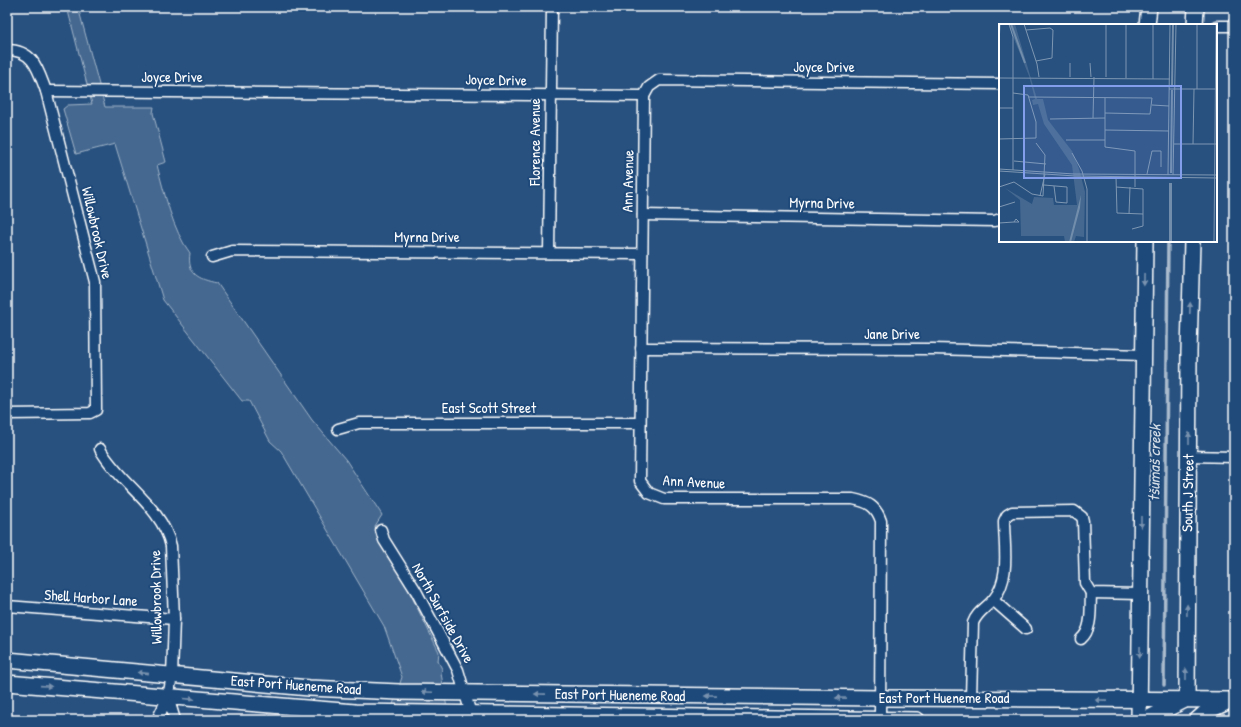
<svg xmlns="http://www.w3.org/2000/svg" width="1241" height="727" viewBox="0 0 1241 727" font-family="'Patrick Hand',sans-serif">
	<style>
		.green { fill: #446890; stroke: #a2b4c8 }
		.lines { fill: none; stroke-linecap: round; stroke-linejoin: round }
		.stream { stroke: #aabbcd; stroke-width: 3.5 }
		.street-casing { stroke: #fff; stroke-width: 13 }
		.secondary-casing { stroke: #fff; stroke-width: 18 }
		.street { stroke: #1f4a7a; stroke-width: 10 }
		.secondary { stroke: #1f4a7a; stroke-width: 15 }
		.oneway { fill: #7992af }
		.labels { text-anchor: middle; stroke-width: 4; stroke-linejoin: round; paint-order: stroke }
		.street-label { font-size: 15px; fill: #fff; stroke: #1f4a7a }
		.water-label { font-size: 16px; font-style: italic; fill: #d4dde6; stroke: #1f4a7a }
		.inset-river { fill: none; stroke: #718dab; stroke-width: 2 }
		.inset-road { fill: none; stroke: #7e97b2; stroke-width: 1 }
		.view { fill: #839eea; fill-opacity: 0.15; stroke: #839eea; stroke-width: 2 }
		.inset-edge { fill: none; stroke: #fff; stroke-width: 2 }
	</style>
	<rect width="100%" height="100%" fill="#28517f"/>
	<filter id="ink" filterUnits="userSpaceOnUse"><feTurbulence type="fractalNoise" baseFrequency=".025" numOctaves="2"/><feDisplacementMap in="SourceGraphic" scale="8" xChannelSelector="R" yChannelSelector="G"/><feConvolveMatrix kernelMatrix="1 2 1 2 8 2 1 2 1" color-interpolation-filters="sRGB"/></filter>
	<g filter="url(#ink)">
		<path class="green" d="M 67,7 L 78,7 L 105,107 L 154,107 L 153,113 L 166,162 L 157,165 C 164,192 173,231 190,253 C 187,274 198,279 217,283 L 312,420 L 346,460 L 382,515 L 375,526 L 379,541 L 408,589 L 439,652 L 438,661 L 442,669 L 441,673 L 449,720 L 388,720 L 402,677 L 384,626 L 281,451 L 270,441 L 249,401 L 242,401 L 163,300 L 115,144 L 76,154 L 63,109 L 68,105 L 92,104 Z"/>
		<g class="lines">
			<g class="stream">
				<path d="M 1170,9 L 1170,7"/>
				<path d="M 1164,685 L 1168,241"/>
			</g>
			<g class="street-casing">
				<g id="street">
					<path d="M 1216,26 L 1234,26"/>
					<path d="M 7,50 C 34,50 38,70 46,91 L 95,282 L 96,410 L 90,413 L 7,414"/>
					<path d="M 46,91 L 644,96 L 649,87 L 659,80 L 1000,84"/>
					<path d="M 644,96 L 640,481 L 649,493 L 664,499 L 853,499 C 868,502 876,506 881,521 L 880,720"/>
					<path d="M 643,215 L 995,221 L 1000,219"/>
					<path d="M 549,253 L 552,7"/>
					<path d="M 212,257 L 232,251 L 642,254"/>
					<path d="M 641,348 L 933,349 L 1143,355"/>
					<path d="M 338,429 L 359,423 L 640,423"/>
					<path d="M 100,449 C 120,484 162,506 171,546 L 174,619 L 172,676 L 168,697 L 157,720"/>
					<path d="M 1189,456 L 1234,457"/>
					<path d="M 381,530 L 384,540 L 416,591 L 458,670 L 471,714"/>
					<path d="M 993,600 L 1026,629"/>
					<path d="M 7,606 L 174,619"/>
					<path d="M 1081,639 C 1093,629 1090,608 1091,593"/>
					<path d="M 168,697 L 175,720"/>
					<path d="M 971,698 L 973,623 C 977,612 985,609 993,600 C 1011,579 1004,546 1004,521 L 1007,515 L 1012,512 L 1074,511 L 1082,517 L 1083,521 L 1085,583 L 1091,593 L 1141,594"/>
				</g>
			</g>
			<g class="secondary-casing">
				<g id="secondary">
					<path d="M 1147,25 L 1149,7"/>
					<path d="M 1195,25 L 1196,7"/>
					<path d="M 7,660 L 309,688 L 399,692 L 880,698 L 1234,700"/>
					<path d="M 7,683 L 355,712 L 917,720"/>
					<path d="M 1187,699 L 1189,352 L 1192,241"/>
					<path d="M 1139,720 L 1145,241"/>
					<path d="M 1145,720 L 1183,701"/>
					<path d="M 1197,720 L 1206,712 L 1227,702"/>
				</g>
			</g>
			<use href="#street" class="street"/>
			<use href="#secondary" class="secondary"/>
		</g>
		<defs><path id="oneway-solid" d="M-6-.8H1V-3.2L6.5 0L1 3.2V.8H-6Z"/></defs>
		<g class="oneway">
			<use href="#oneway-solid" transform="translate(1144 280) rotate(91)"/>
			<use href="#oneway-solid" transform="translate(1190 308) rotate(-88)"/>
			<use href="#oneway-solid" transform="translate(1189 438) rotate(-90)"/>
			<use href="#oneway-solid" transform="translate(1141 522) rotate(90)"/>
			<use href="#oneway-solid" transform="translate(1187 610) rotate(-89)"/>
			<use href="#oneway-solid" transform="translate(1140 652) rotate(91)"/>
			<use href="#oneway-solid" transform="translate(143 673) rotate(-174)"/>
			<use href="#oneway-solid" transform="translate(1186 674) rotate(-90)"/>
			<use href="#oneway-solid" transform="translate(46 686) rotate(4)"/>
			<use href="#oneway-solid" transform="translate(427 692) rotate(-178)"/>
			<use href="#oneway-solid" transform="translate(540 694) rotate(-179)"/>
			<use href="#oneway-solid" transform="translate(711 696) rotate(-179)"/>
			<use href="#oneway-solid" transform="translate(841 698) rotate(-179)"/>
			<use href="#oneway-solid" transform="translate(189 699) rotate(5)"/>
			<use href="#oneway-solid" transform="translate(1101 700) rotate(-179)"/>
		</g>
	</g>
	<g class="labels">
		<g class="street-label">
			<text x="824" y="72">Joyce Drive</text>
			<text x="172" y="82">Joyce Drive</text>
			<text transform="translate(496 80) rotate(1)" y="5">Joyce Drive</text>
			<text transform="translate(535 142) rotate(-90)" y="5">Florence Avenue</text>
			<text transform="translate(628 181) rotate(-89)" y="5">Ann Avenue</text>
			<text transform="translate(822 203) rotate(1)" y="5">Myrna Drive</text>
			<text transform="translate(97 233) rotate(77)" y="5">Willowbrook Drive</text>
			<text x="427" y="242">Myrna Drive</text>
			<text x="892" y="339">Jane Drive</text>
			<text x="489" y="413">East Scott Street</text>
			<text transform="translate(694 482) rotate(3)" y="5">Ann Avenue</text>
			<text transform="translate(1188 493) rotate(-89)" y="5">South J Street</text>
			<text transform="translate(156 597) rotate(-91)" y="5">Willowbrook Drive</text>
			<text transform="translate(91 598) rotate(4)" y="5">Shell Harbor Lane</text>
			<text transform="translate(443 613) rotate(61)" y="5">North Surfside Drive</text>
			<text transform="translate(296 685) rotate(4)" y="5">East Port Hueneme Road</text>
			<text transform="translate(620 695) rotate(1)" y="5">East Port Hueneme Road</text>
			<text x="944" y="703">East Port Hueneme Road</text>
		</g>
		<g class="water-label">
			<text transform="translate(1154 463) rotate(-89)" y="6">tšumaš creek</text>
		</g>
	</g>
	<g transform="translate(999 24)">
		<rect width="218" height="218" fill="#28517f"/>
		<path d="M 9,0 L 16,0 L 38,75 L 44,75 L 49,96 L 73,127 L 80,145 L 86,168 L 85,213 L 77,212 L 75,218 L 66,218 L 65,212 L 22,212 L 21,176 L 6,164 L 33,180 L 35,173 L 54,174 L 55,181 L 78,181 L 73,141 L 45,100 L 39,80 L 34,81 L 33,76 L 36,75 L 30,52 Z" fill="#446890"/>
		<path d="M 170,159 L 173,159 L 173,218 L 170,218 ZM 82,171 L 81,184 L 72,218 L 70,218 Z" fill="#718dab"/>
		<path class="inset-river" d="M 12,0 L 26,39M 173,63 L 174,0M 172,149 L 173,66"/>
		<path class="inset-road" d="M 10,0 L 14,13 L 14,146M 25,0 L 38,40 L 40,53M 27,6 L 51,4 L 54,6 L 53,34 L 37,37M 0,20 L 1,0M 91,39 L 92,53M 71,53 L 71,39M 107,53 L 107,0M 0,54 L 171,55M 127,54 L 127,0M 154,55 L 154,0M 170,65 L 217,65M 198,65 L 198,0M 30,73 L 153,74 L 151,90 L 106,89M 106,74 L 106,123 L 136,127 L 136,163M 153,81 L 170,82M 0,84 L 14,84M 94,94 L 95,53M 51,95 L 106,94M 106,106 L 170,107M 0,115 L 37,114 L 37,98 L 29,71 L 14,69M 67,116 L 106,116M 175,120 L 218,120M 194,120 L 195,65M 73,129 L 83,147 L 88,165 L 88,218M 15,137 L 47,140M 0,145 L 75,150 L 218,151M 0,147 L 76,152 L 218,154M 148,150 L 153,127 L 162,127 L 162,143M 169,151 L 171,0M 174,151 L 177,0M 117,153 L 118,189 L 144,190M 45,161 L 68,163 L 68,179 L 57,178 L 55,162M 0,163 L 15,158 L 33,170 L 44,172 L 46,131 L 37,119M 117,163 L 144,165 L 144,202 L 133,205M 41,172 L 46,150M 0,183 L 16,178M 130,190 L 131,163M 17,195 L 20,198 L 15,198 ZM 0,199 L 15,198M 215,218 L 217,0"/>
		<path class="view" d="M 25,62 L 182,62 L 182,154 L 25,154 Z"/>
		<rect width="218" height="218" class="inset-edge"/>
	</g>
	<rect width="1241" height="727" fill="none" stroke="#1f4a7a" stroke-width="24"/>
	<rect x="12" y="12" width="1217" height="703" fill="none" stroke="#fff" stroke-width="1.5" filter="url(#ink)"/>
</svg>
